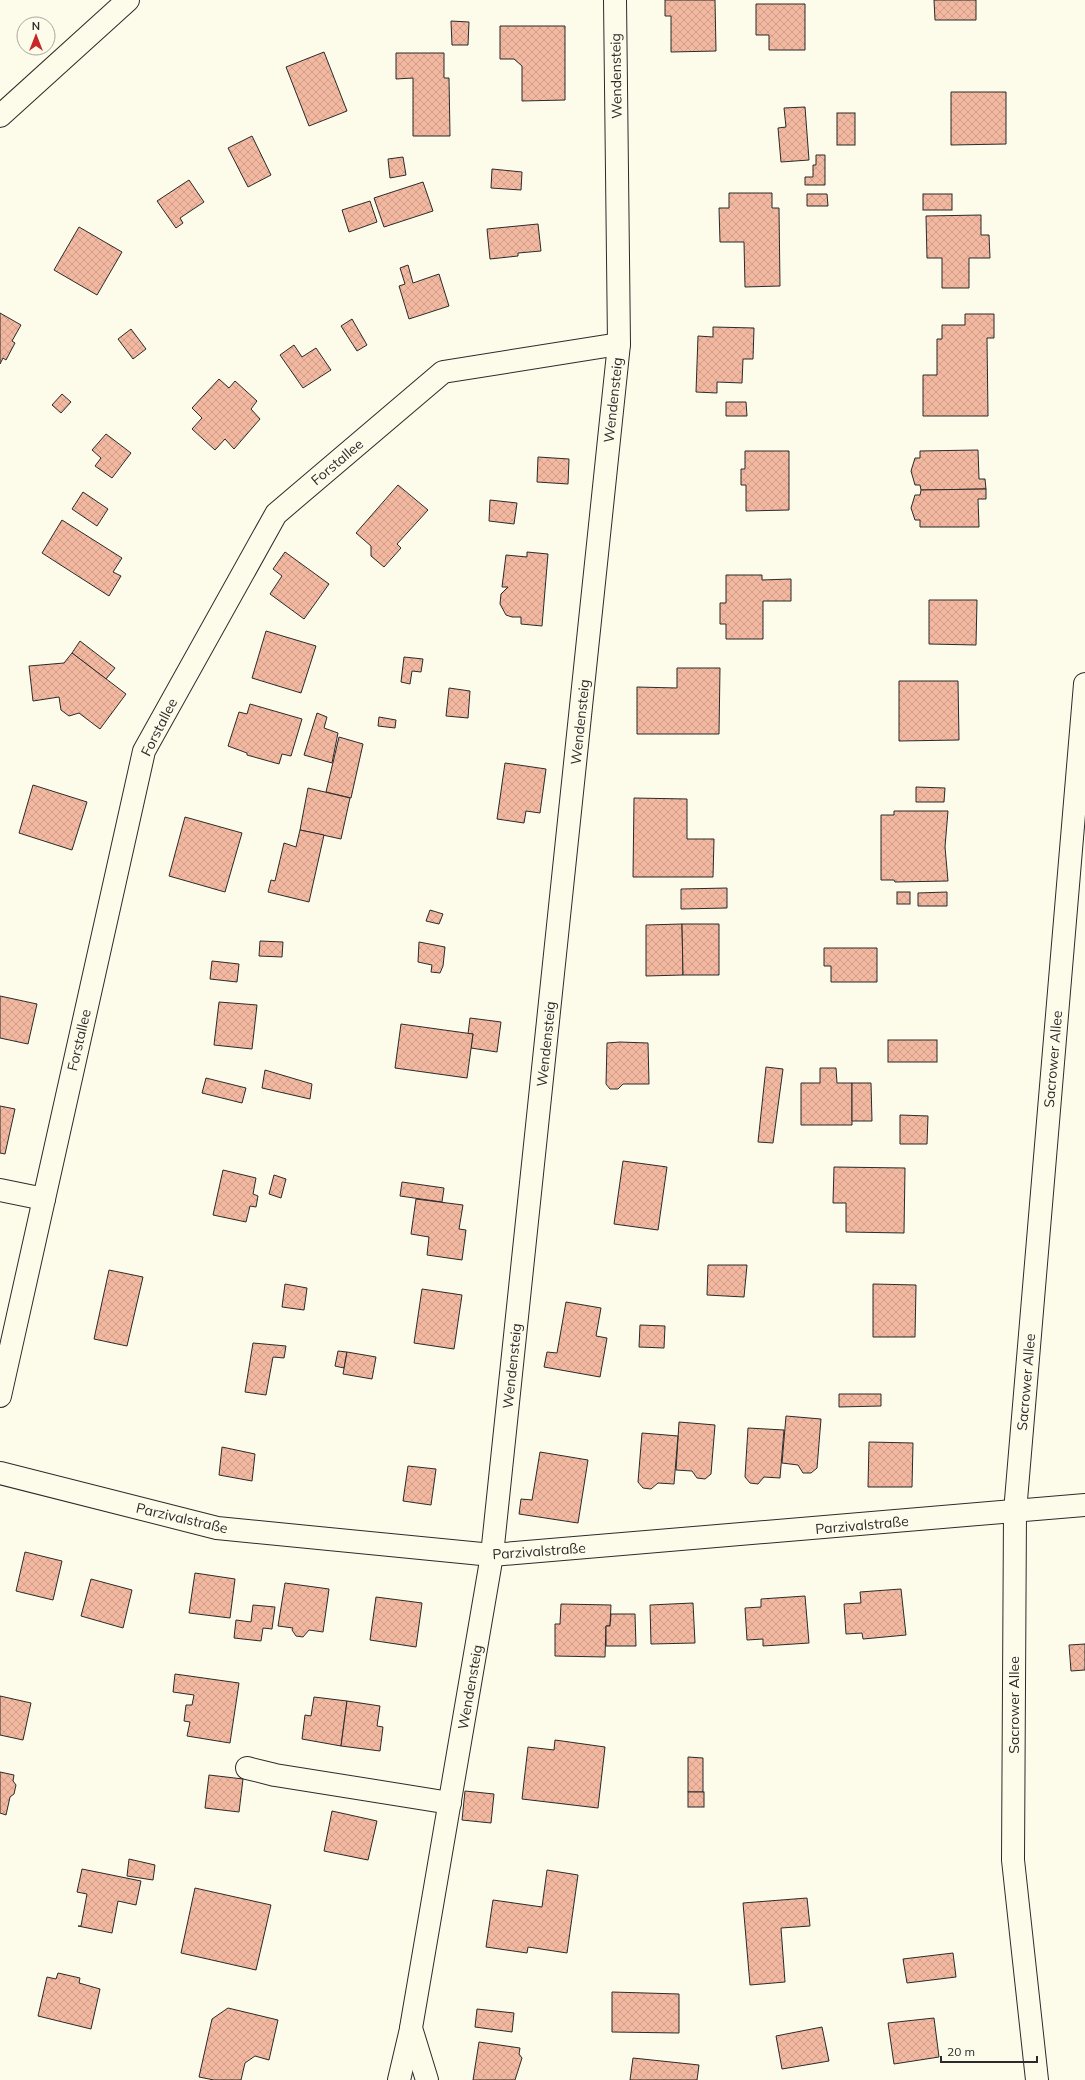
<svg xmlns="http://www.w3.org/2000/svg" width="1085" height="2080" viewBox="0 0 1085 2080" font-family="Mulish,sans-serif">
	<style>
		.building { fill: url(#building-cross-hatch); stroke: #2b2b2b }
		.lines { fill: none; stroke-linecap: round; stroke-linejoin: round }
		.minor-casing { stroke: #2b2b2b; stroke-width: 24 }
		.minor { stroke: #fdfbea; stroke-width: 22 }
		.labels { text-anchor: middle; stroke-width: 3; stroke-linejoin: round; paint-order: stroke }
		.street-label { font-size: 14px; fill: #2b2b2b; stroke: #fdfbea }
	</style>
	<defs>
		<pattern id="building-cross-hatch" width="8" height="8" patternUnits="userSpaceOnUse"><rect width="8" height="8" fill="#f2b8a0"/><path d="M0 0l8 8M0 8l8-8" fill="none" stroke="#d09e8a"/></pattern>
	</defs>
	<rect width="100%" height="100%" fill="#fdfbea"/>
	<g class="building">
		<path d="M 665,0 L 715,0 L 716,51 L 671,52 L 671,16 L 665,16 Z"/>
		<path d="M 934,0 L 976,0 L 976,20 L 935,20 Z"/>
		<path d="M 756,4 L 805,4 L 805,50 L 769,50 L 769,35 L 756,35 Z"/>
		<path d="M 451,21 L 469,22 L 468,45 L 452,45 Z"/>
		<path d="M 500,26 L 565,26 L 565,100 L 522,101 L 522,66 L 514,59 L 500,59 Z"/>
		<path d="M 324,52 L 347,111 L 309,126 L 286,67 Z"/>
		<path d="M 396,53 L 444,53 L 444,78 L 449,78 L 450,136 L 413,136 L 413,78 L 396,79 Z"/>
		<path d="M 951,92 L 1006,92 L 1006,144 L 951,145 Z"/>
		<path d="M 805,107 L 809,160 L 781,162 L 778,128 L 786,127 L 784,108 Z"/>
		<rect x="837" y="113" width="18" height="32"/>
		<path d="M 252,136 L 271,175 L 248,187 L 228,148 Z"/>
		<path d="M 816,155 L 825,155 L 825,185 L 805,185 L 805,177 L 813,177 L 813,165 L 816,165 Z"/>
		<path d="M 403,157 L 406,175 L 390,178 L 388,159 Z"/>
		<path d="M 492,169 L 522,172 L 521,190 L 491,188 Z"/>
		<path d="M 189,180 L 204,202 L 180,218 L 183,223 L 176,228 L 157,201 Z"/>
		<path d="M 423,182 L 433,211 L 384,227 L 374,198 Z"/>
		<path d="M 729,193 L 772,193 L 772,208 L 779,208 L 780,286 L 745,287 L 744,242 L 720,242 L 719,208 L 729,208 Z"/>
		<path d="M 807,194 L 827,194 L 828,206 L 807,206 Z"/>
		<rect x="923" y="194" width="29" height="16"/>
		<path d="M 370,201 L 377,222 L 349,232 L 342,210 Z"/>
		<path d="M 981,215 L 981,235 L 989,235 L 990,258 L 969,258 L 969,288 L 942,288 L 942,258 L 927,258 L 926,216 Z"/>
		<path d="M 538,224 L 541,251 L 518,253 L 518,256 L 490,259 L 487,229 Z"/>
		<path d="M 79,227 L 122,252 L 97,295 L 54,270 Z"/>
		<path d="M 408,265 L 413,283 L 439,274 L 449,306 L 409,319 L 399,286 L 405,284 L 400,268 Z"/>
		<path d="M 0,313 L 21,325 L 12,341 L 15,343 L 6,360 L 3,358 L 0,364 Z"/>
		<path d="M 965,314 L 994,314 L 994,338 L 987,338 L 988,416 L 923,416 L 923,375 L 937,375 L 937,339 L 942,339 L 942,325 L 965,325 Z"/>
		<path d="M 352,319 L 367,345 L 357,351 L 341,326 Z"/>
		<path d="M 713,327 L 754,328 L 753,359 L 743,359 L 742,383 L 717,382 L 717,393 L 696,392 L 698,336 L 713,337 Z"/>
		<path d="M 131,329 L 146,349 L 133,359 L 118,339 Z"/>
		<path d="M 294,345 L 302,357 L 316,348 L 331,370 L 303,388 L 280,355 Z"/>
		<path d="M 219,379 L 229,388 L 235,381 L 257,401 L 251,409 L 260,419 L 234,449 L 225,439 L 215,450 L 192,429 L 202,418 L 192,408 Z"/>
		<path d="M 62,394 L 71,402 L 61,413 L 52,405 Z"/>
		<path d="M 726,402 L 746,402 L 747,416 L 726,416 Z"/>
		<path d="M 106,434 L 131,453 L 112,478 L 95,466 L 101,458 L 92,450 Z"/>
		<path d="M 978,450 L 979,479 L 985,479 L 986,489 L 921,490 L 920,485 L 915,485 L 911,471 L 915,458 L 920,458 L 920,451 Z"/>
		<path d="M 745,451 L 789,451 L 789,510 L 746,511 L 746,485 L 741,485 L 741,469 L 745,469 Z"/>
		<path d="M 538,457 L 569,459 L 568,484 L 537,482 Z"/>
		<path d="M 398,485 L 428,510 L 397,544 L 401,548 L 384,567 L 371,556 L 371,546 L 356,533 Z"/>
		<path d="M 986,489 L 986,499 L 978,499 L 979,527 L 920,527 L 920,520 L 915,520 L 911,508 L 915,495 L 920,495 L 921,490 Z"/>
		<path d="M 83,492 L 108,509 L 97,526 L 72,509 Z"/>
		<path d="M 490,500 L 517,503 L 514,524 L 489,521 Z"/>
		<path d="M 62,520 L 122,558 L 113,572 L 121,576 L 109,596 L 42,553 Z"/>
		<path d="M 285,552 L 329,584 L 304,619 L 270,594 L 282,576 L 273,569 Z"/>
		<path d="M 527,552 L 548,554 L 542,626 L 521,624 L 521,617 L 512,617 L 506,615 L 500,604 L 501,594 L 508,587 L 502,587 L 506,555 L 527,557 Z"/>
		<path d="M 726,575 L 762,575 L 762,580 L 791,579 L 791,601 L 763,601 L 763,639 L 726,639 L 726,624 L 720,624 L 720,603 L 726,603 Z"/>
		<path d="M 929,600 L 977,600 L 976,645 L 929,644 Z"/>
		<path d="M 266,631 L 316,646 L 301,693 L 252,678 Z"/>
		<path d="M 80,641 L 115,668 L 106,679 L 72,653 Z"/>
		<path d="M 72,653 L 126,694 L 100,729 L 79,713 L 69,716 L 61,710 L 59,697 L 33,701 L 29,666 L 64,663 Z"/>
		<path d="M 404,657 L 423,659 L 421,672 L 412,671 L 410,684 L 401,682 Z"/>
		<path d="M 677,668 L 720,668 L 719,734 L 637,734 L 637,687 L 677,688 Z"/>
		<path d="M 899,681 L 958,681 L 959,740 L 899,741 Z"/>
		<path d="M 449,688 L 470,691 L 468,718 L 446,716 Z"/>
		<path d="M 250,704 L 302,719 L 291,756 L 282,754 L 279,764 L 247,755 L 247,753 L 228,746 L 239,712 L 247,714 Z"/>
		<path d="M 317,713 L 327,717 L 324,728 L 338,733 L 332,763 L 304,755 Z"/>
		<path d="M 379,717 L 396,720 L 395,728 L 378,726 Z"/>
		<path d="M 339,737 L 363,744 L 351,798 L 326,792 Z"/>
		<path d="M 505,763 L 546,769 L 540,813 L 526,811 L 524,823 L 497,819 Z"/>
		<path d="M 33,785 L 87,802 L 72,850 L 19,833 Z"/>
		<path d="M 916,787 L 945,788 L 944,802 L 916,802 Z"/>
		<path d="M 308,788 L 350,798 L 341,839 L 300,830 Z"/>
		<path d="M 634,798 L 687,799 L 687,839 L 714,839 L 713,877 L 633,877 Z"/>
		<path d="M 894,811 L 948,811 L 945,847 L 948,881 L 895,882 L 894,880 L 881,880 L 881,815 L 894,815 Z"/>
		<path d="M 185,817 L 242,833 L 225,892 L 169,876 Z"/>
		<path d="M 300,830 L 324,835 L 309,902 L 268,892 L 271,880 L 275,881 L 284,843 L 296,847 Z"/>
		<path d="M 727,888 L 727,908 L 681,909 L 681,889 Z"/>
		<rect x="897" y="892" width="13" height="12"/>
		<path d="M 947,892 L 947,906 L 918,906 L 918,893 Z"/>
		<path d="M 430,910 L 443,914 L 439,924 L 426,921 Z"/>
		<path d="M 682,924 L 683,975 L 646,976 L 646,925 Z"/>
		<path d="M 682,924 L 719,924 L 719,975 L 683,975 Z"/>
		<path d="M 260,941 L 283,942 L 282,957 L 259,956 Z"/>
		<path d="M 419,942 L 445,947 L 443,966 L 440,973 L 431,972 L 432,965 L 418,962 Z"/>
		<path d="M 824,948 L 877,948 L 877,982 L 831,982 L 831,966 L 824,966 Z"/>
		<path d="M 212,961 L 239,964 L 237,982 L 210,979 Z"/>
		<path d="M 0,996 L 37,1004 L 28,1044 L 0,1038 Z"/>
		<path d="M 219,1002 L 257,1005 L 252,1049 L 214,1045 Z"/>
		<path d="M 470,1018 L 501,1022 L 497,1052 L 471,1048 L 473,1034 L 468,1034 Z"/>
		<path d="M 401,1024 L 473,1034 L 467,1078 L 395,1068 Z"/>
		<rect x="888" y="1040" width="49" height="22"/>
		<path d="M 620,1042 L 648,1043 L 649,1084 L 623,1084 L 618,1089 L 610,1089 L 606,1084 L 607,1043 Z"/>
		<path d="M 766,1067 L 783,1069 L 773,1143 L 758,1142 Z"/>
		<path d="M 820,1068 L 836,1068 L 837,1083 L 852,1083 L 852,1125 L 801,1125 L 801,1083 L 820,1083 Z"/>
		<path d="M 265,1070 L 312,1084 L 310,1099 L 262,1088 Z"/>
		<path d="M 206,1078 L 246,1088 L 242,1103 L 202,1093 Z"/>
		<path d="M 852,1083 L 871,1083 L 872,1121 L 852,1121 Z"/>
		<path d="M 0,1106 L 15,1109 L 5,1154 L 0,1153 Z"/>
		<path d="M 900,1115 L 928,1116 L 927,1144 L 900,1144 Z"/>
		<path d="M 623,1161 L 667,1167 L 658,1230 L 614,1224 Z"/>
		<path d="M 834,1167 L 905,1168 L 904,1233 L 846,1232 L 846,1203 L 833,1203 Z"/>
		<path d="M 223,1170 L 256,1178 L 253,1194 L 258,1196 L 256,1207 L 250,1206 L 246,1222 L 213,1215 Z"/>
		<path d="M 274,1175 L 286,1179 L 281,1198 L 269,1194 Z"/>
		<path d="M 402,1182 L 444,1188 L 442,1202 L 400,1196 Z"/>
		<path d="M 416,1199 L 463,1205 L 459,1229 L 466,1230 L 462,1260 L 427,1255 L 429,1237 L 411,1234 Z"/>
		<path d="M 708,1265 L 747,1265 L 744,1297 L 707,1295 Z"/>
		<path d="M 109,1270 L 143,1277 L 127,1346 L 94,1339 Z"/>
		<path d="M 285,1284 L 307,1288 L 304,1310 L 282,1307 Z"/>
		<path d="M 873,1284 L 916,1285 L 915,1337 L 873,1337 Z"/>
		<path d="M 422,1289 L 462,1295 L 454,1349 L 414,1343 Z"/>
		<path d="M 566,1302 L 601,1308 L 596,1336 L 607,1338 L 600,1377 L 544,1367 L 547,1352 L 557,1353 Z"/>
		<path d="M 640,1325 L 665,1326 L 664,1348 L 639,1347 Z"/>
		<path d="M 253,1343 L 286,1346 L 284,1358 L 273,1357 L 266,1395 L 245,1392 Z"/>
		<path d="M 338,1351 L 347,1352 L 344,1368 L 335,1366 Z"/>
		<path d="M 347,1352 L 376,1357 L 372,1379 L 343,1374 Z"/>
		<path d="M 839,1394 L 881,1394 L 881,1406 L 839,1407 Z"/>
		<path d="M 786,1416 L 821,1419 L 817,1468 L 811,1473 L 803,1473 L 798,1465 L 782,1463 Z"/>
		<path d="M 679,1422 L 715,1425 L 711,1474 L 705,1479 L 697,1478 L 692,1471 L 676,1470 Z"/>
		<path d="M 748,1428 L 784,1430 L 780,1478 L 764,1477 L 758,1484 L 750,1483 L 745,1477 Z"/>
		<path d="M 642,1433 L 678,1436 L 674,1484 L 658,1483 L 651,1489 L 643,1488 L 638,1482 Z"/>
		<path d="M 869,1442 L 913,1443 L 912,1487 L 868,1487 Z"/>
		<path d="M 222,1447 L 255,1454 L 252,1481 L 219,1475 Z"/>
		<path d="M 540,1452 L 588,1460 L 578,1523 L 519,1514 L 521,1499 L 532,1500 Z"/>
		<path d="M 408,1466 L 436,1469 L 431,1505 L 403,1501 Z"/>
		<path d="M 25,1552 L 62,1561 L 53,1600 L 16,1591 Z"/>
		<path d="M 195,1573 L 235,1579 L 230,1618 L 189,1613 Z"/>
		<path d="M 91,1579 L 132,1590 L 123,1628 L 81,1616 Z"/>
		<path d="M 285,1583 L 329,1589 L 323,1632 L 309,1630 L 303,1637 L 296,1636 L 292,1630 L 293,1628 L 278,1626 Z"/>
		<path d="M 901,1589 L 906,1635 L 863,1639 L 862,1633 L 846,1634 L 844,1604 L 861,1603 L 860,1592 Z"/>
		<path d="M 805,1596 L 809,1643 L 763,1646 L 763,1639 L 747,1640 L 745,1608 L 761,1607 L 761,1599 Z"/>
		<path d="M 376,1597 L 422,1603 L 416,1647 L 370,1640 Z"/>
		<path d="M 693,1603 L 695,1643 L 651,1644 L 650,1605 Z"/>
		<path d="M 561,1604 L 611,1605 L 610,1626 L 606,1626 L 605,1657 L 555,1656 L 555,1624 L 560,1624 Z"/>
		<path d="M 253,1605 L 275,1607 L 272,1629 L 263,1628 L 261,1641 L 234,1638 L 236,1620 L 251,1622 Z"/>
		<path d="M 611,1614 L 635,1614 L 636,1646 L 606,1646 L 606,1626 L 610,1626 Z"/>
		<path d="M 1085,1644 L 1085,1670 L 1071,1671 L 1069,1645 Z"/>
		<path d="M 175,1674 L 239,1683 L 230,1743 L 187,1736 L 190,1722 L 184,1721 L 186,1705 L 192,1705 L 194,1695 L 173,1692 Z"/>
		<path d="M 0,1696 L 31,1703 L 23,1740 L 0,1735 Z"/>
		<path d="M 314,1697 L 347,1701 L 341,1746 L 302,1739 L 305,1715 L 311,1716 Z"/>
		<path d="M 347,1701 L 380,1706 L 377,1726 L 383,1727 L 380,1751 L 341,1746 Z"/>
		<path d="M 555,1740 L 605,1747 L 598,1808 L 522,1799 L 528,1747 L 554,1750 Z"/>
		<path d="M 688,1757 L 703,1758 L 703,1792 L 688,1792 Z"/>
		<path d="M 0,1772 L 14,1775 L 13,1781 L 16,1785 L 14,1794 L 10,1797 L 6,1815 L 0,1813 Z"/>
		<path d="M 209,1775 L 243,1779 L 239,1812 L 205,1808 Z"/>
		<path d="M 465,1791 L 494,1794 L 491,1823 L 462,1820 Z"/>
		<rect x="688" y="1792" width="16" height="15"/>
		<path d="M 332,1811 L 377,1821 L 368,1860 L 324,1851 Z"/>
		<path d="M 129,1859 L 155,1865 L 153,1880 L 127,1876 Z"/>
		<path d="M 82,1869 L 141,1881 L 136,1905 L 118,1901 L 112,1933 L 78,1926 L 81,1926 L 87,1894 L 77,1892 Z"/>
		<path d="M 547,1870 L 578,1875 L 567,1953 L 528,1947 L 527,1953 L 486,1947 L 493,1900 L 542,1907 Z"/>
		<path d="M 195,1888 L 271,1905 L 256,1970 L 181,1953 Z"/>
		<path d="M 807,1898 L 810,1926 L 781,1928 L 785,1982 L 750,1985 L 743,1903 Z"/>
		<path d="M 953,1953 L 956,1977 L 907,1983 L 903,1959 Z"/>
		<path d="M 58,1973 L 80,1978 L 79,1983 L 100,1989 L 91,2029 L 38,2016 L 47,1977 L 56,1979 Z"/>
		<path d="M 612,1992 L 679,1994 L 679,2033 L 612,2032 Z"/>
		<path d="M 228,2008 L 278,2020 L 269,2060 L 255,2056 L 245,2063 L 241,2080 L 214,2080 L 199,2077 L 212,2019 Z"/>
		<path d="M 477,2009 L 514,2013 L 512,2032 L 475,2027 Z"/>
		<path d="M 934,2018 L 939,2057 L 894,2064 L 888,2023 Z"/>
		<path d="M 822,2027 L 829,2061 L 782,2069 L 776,2036 Z"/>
		<path d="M 479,2042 L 520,2048 L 519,2054 L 522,2058 L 515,2080 L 473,2080 Z"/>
		<path d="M 633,2058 L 699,2065 L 697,2080 L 630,2080 Z"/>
	</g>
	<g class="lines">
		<g class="minor-casing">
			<g id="minor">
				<path d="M 0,116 L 128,0"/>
				<path d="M 0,1190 L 44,1199"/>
				<path d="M 0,1396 L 144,751 L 276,514 L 443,372 L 619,344"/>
				<path d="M 0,1473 L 217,1528 L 492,1555 L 1085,1505"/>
				<path d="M 247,1768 L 275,1775 L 450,1803"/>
				<path d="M 399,2080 L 411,2029"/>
				<path d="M 427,2080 L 411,2028 L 492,1555 L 619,344 L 615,0"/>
				<path d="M 1037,2080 L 1013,1860 L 1015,1512 L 1085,684"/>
			</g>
		</g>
		<use href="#minor" class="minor"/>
	</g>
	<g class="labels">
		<g class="street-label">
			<text transform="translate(616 76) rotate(-91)" y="5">Wendensteig</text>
			<text transform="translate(613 400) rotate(-84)" y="5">Wendensteig</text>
			<text transform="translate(337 462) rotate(-40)" y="5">Forstallee</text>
			<text transform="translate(580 722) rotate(-84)" y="5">Wendensteig</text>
			<text transform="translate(159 727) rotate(-63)" y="5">Forstallee</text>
			<text transform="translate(79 1040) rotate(-77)" y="5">Forstallee</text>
			<text transform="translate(546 1044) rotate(-84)" y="5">Wendensteig</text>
			<text transform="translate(1053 1059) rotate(-85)" y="5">Sacrower Allee</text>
			<text transform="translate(512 1366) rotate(-84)" y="5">Wendensteig</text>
			<text transform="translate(1026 1382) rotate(-85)" y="5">Sacrower Allee</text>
			<text transform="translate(182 1518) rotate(13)" y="5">Parzivalstraße</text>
			<text transform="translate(862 1525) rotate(-5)" y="5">Parzivalstraße</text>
			<text transform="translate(539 1551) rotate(-4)" y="5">Parzivalstraße</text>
			<text transform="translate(470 1687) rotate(-80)" y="5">Wendensteig</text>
			<text transform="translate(1014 1705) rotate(-90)" y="5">Sacrower Allee</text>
		</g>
	</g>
	<g transform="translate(36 36)"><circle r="19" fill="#fdfbea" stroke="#a9a89e"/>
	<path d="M0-3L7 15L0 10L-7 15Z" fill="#c62828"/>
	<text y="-6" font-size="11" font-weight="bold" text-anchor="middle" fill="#2b2b2b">N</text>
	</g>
	<path d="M941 2056v6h96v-6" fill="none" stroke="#2b2b2b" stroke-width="2"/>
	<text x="947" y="2056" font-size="12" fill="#2b2b2b" stroke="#fdfbea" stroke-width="3" paint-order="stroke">20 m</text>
</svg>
